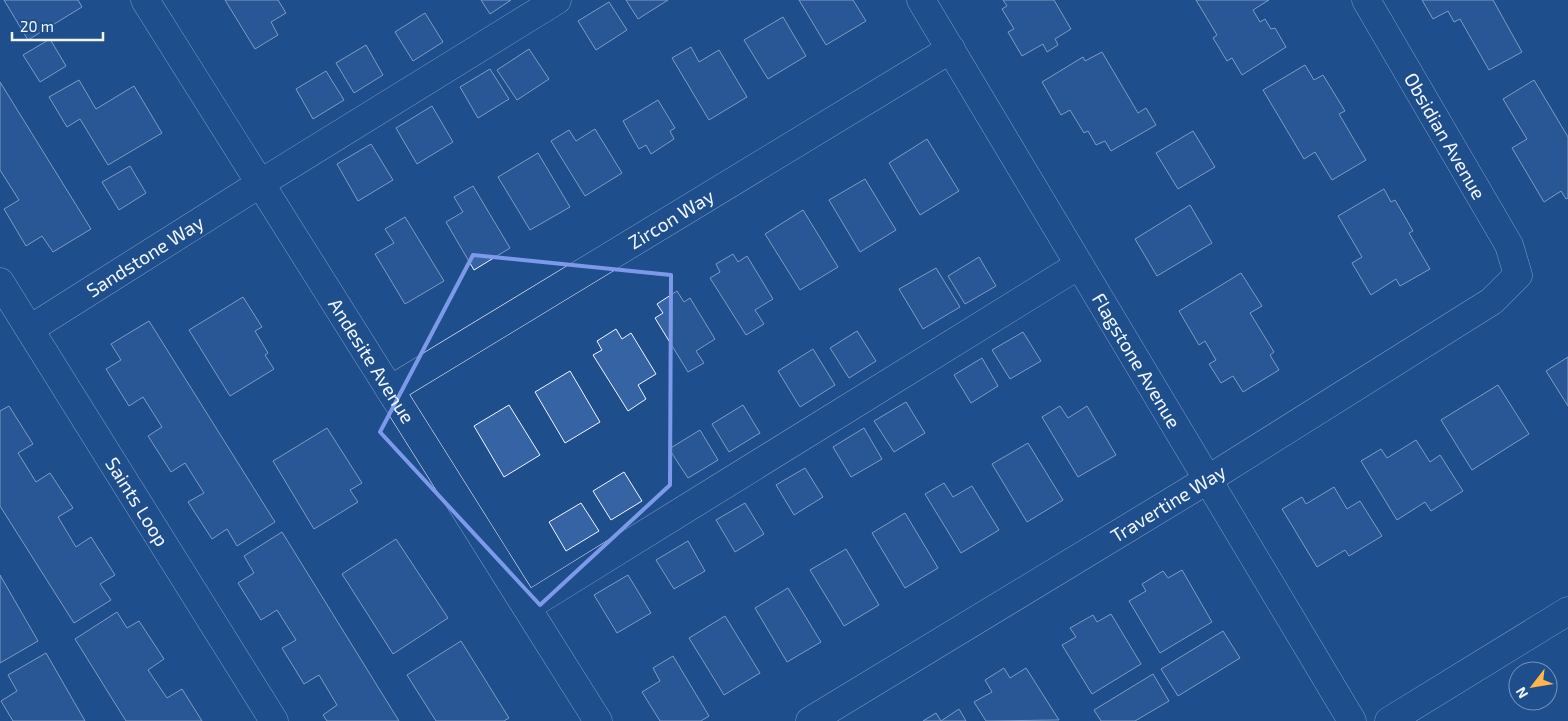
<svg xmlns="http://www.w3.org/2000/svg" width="1568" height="721" viewBox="0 0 1568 721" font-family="'Exo 2',sans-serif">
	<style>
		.building { fill: #3563a3; stroke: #f2f6ff }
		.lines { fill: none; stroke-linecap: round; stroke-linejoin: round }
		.minor-casing { stroke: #f2f6ff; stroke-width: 29 }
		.major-casing { stroke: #f2f6ff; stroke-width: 29 }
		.minor { stroke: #1f4e8c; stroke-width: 28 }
		.major { stroke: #1f4e8c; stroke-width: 28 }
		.marked { fill: none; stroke: #7d9aea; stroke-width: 4; stroke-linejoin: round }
		.labels { text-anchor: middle; stroke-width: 4; stroke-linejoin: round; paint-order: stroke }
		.street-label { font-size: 19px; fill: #f2f6ff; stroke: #1f4e8c }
	</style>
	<rect width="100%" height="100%" fill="#1f4e8c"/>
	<g class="building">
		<path d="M 4,0 L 78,0 L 82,7 L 28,40 Z"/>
		<path d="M 225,0 L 278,0 L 286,13 L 271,22 L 278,35 L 255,49 Z"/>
		<path d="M 481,0 L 511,0 L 490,14 Z"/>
		<path d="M 626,0 L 668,0 L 638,19 Z"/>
		<path d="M 799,0 L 853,0 L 866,21 L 826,45 Z"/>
		<path d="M 1003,0 L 1054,0 L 1071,29 L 1055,39 L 1058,45 L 1047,52 L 1043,44 L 1022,56 L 1008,32 L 1014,29 L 1002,9 L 1007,6 Z"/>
		<path d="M 1196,0 L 1269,0 L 1253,10 L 1260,22 L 1265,19 L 1271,29 L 1275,28 L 1286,47 L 1242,75 L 1232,58 L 1227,61 L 1213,38 L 1217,35 Z"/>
		<path d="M 1422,0 L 1493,0 L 1522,52 L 1489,70 L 1460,19 L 1454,22 L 1448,11 L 1433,19 Z"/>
		<path d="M 609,2 L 627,30 L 596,50 L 578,21 Z"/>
		<path d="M 425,13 L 443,42 L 413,61 L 395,32 Z"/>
		<path d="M 783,17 L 806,56 L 768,79 L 744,40 Z"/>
		<path d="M 50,39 L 66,66 L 40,82 L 23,55 Z"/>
		<path d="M 366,45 L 383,75 L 354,93 L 336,63 Z"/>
		<path d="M 691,47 L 699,62 L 719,50 L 747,97 L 709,120 L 672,58 Z"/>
		<path d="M 529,49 L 549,79 L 517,100 L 497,70 Z"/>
		<path d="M 1102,52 L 1138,113 L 1146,108 L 1156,125 L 1111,151 L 1105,141 L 1096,145 L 1088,131 L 1084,133 L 1070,110 L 1061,115 L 1042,82 L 1083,57 L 1085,61 Z"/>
		<path d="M 1305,65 L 1314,80 L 1323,75 L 1345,111 L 1339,114 L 1366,160 L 1332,180 L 1315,152 L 1304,159 L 1263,90 Z"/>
		<path d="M 490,69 L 509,99 L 478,118 L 460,87 Z"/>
		<path d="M 326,71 L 344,100 L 313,119 L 296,89 Z"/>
		<path d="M 79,80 L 96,109 L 134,86 L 162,133 L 108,165 L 80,119 L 67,127 L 49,97 Z"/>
		<path d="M 1534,80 L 1568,137 L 1568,198 L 1566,199 L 1561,191 L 1544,202 L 1512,148 L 1527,139 L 1503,99 Z"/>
		<path d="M 0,82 L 91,229 L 53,252 L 42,236 L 26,246 L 4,209 L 19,200 L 0,170 Z"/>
		<path d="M 658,100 L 675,128 L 670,131 L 674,139 L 651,154 L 646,145 L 639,149 L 623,121 Z"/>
		<path d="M 432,106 L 453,142 L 417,164 L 396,128 Z"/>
		<path d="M 595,129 L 622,173 L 585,196 L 551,141 L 569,130 L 576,141 Z"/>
		<path d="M 1193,131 L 1215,167 L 1178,189 L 1156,153 Z"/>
		<path d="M 927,139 L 959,191 L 920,215 L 889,163 Z"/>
		<path d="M 371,144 L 393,180 L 358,201 L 337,164 Z"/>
		<path d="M 538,153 L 570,207 L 530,230 L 498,177 Z"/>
		<path d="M 130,166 L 146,193 L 119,210 L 102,182 Z"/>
		<path d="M 865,179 L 896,230 L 860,252 L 829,200 Z"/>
		<path d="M 473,186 L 510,248 L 474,270 L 446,222 L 463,212 L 454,197 Z"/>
		<path d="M 1384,189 L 1391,202 L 1395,200 L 1413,231 L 1409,233 L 1430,269 L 1400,286 L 1396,279 L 1371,295 L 1352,263 L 1362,257 L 1338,216 Z"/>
		<path d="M 1190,205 L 1212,243 L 1157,276 L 1135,239 Z"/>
		<path d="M 803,210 L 838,267 L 800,290 L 765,234 Z"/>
		<path d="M 405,217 L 444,281 L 405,304 L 375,254 L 394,243 L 385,229 Z"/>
		<path d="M 733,254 L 738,262 L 747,256 L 773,299 L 755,310 L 764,324 L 746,335 L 710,278 L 720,272 L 716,264 Z"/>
		<path d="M 979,257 L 996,286 L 965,304 L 948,276 Z"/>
		<path d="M 936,268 L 960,307 L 923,329 L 899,289 Z"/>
		<path d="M 1241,273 L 1262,306 L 1250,313 L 1274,352 L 1270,355 L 1279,370 L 1243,392 L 1233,376 L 1221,383 L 1209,364 L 1216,360 L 1205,341 L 1199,345 L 1179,311 Z"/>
		<path d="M 677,291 L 684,302 L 690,298 L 715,339 L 696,351 L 704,363 L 688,372 L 655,318 L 663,313 L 657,304 Z"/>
		<path d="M 243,297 L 262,327 L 255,331 L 268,353 L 265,355 L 274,369 L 230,396 L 189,330 Z"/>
		<path d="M 149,321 L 275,522 L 237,546 L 227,529 L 212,539 L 188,502 L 204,493 L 185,463 L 171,472 L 148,436 L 162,427 L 143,397 L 129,406 L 106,369 L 121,360 L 111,344 Z"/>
		<path d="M 616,329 L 622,339 L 631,333 L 656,374 L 638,385 L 646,399 L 628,411 L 593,355 L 602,350 L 597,341 Z"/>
		<path d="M 857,331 L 876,361 L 849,378 L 830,348 Z"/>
		<path d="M 1023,332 L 1041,361 L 1010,379 L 992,350 Z"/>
		<path d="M 813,349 L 835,385 L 800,407 L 778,371 Z"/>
		<path d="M 1568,357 L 1568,406 L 1546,371 Z"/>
		<path d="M 982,358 L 998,386 L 971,403 L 954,375 Z"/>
		<path d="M 570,371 L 600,422 L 565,443 L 535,392 Z"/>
		<path d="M 1498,385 L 1529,434 L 1472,470 L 1441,420 Z"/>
		<path d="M 906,402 L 925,433 L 894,452 L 874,421 Z"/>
		<path d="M 509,405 L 540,455 L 504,477 L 474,426 Z"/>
		<path d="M 743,405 L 760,433 L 729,452 L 712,424 Z"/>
		<path d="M 9,406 L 33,444 L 18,453 L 36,482 L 50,473 L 73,508 L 58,517 L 76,547 L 91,537 L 115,575 L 100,584 L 111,600 L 74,623 L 0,506 L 0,411 Z"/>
		<path d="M 1060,406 L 1068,418 L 1087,406 L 1116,455 L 1078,477 L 1042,417 Z"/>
		<path d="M 327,428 L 362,483 L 350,490 L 358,502 L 314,529 L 273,461 Z"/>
		<path d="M 864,428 L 882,459 L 851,477 L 833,447 Z"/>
		<path d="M 700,430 L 718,460 L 688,478 L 669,449 Z"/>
		<path d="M 1416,440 L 1430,462 L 1440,455 L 1463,491 L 1431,511 L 1425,502 L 1397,520 L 1361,461 L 1381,449 L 1387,458 Z"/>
		<path d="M 1028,443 L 1063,500 L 1027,522 L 992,464 Z"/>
		<path d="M 805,468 L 823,497 L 794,515 L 776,485 Z"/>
		<path d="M 624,472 L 642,501 L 611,520 L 593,491 Z"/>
		<path d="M 944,483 L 953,497 L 972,486 L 999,530 L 961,553 L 925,494 Z"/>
		<path d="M 1334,487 L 1347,509 L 1360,501 L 1382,536 L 1349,556 L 1345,550 L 1317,567 L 1282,509 L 1302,497 L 1306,504 Z"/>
		<path d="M 581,503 L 599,531 L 566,551 L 549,522 Z"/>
		<path d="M 745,503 L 764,534 L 735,552 L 716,520 Z"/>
		<path d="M 905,513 L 938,568 L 905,588 L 872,533 Z"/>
		<path d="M 282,532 L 399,721 L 327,721 L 323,715 L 337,705 L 319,675 L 304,684 L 282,648 L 296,640 L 277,610 L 261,620 L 238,583 L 254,573 L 244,556 Z"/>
		<path d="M 396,539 L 448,618 L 393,654 L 342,574 Z"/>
		<path d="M 688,541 L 705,571 L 674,589 L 656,560 Z"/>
		<path d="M 846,549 L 879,605 L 844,626 L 810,570 Z"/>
		<path d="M 1182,570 L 1212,622 L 1160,653 L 1129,601 L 1146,591 L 1142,584 L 1163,571 L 1168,578 Z"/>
		<path d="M 0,575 L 38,641 L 0,663 Z"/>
		<path d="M 628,575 L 651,613 L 617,633 L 594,595 Z"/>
		<path d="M 788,588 L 821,642 L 787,662 L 755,608 Z"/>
		<path d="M 117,612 L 127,628 L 139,621 L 164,659 L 148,670 L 167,698 L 182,689 L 202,721 L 126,721 L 75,639 Z"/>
		<path d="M 1111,614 L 1141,664 L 1092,694 L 1062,645 L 1076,637 L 1070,628 L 1093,615 L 1097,622 Z"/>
		<path d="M 725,616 L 760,673 L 724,695 L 689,638 Z"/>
		<path d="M 1223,631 L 1240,658 L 1178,696 L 1161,669 Z"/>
		<path d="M 461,641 L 509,718 L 504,721 L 436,721 L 407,675 Z"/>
		<path d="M 46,653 L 85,721 L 13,721 L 1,701 L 17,691 L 8,675 Z"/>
		<path d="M 673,656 L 709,716 L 701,721 L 660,721 L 642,692 L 660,681 L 653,668 Z"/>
		<path d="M 1004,668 L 1010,678 L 1026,668 L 1059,720 L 986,721 L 974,702 L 992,692 L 985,680 Z"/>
		<path d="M 1153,674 L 1169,701 L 1135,721 L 1101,721 L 1094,710 Z"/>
		<path d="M 959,709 L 966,721 L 923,721 L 936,713 L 941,721 Z"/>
	</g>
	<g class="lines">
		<g class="minor-casing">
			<g id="minor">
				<path id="s1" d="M 145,0 L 598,721"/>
				<path id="s2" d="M 921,0 L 1352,721"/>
				<path id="s3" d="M 0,282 L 274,721"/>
				<path id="s4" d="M 30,329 L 261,183 L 557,0"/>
				<path id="s5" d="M 390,390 L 951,49"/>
				<path d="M 527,607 L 1079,265"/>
				<path id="s6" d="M 810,721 L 1207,480 L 1492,301 L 1518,275 L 1509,245 L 1366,0"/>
			</g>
		</g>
		<g class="major-casing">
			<path id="major" d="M 1389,721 L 1568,611"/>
		</g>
		<use href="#minor" class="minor"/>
		<use href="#major" class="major"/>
	</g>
	<path d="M0 0H1568V721H0ZM 473,255 L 671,275 L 670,485 L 540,605 L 380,432 Z" fill="#1f4e8c" fill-opacity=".55" fill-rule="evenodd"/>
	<path class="marked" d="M 473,255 L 671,275 L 670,485 L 540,605 L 380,432 Z"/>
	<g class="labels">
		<g class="street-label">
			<text transform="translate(1445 136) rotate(60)" y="7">Obsidian Avenue</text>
			<text dy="7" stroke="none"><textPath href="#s5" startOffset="329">Zircon Way</textPath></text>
			<text dy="7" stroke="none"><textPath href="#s4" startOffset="136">Sandstone Way</textPath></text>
			<text dy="7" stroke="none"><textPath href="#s1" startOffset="426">Andesite Avenue</textPath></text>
			<text dy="7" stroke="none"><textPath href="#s2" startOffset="420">Flagstone Avenue</textPath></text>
			<text dy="7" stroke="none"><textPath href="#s3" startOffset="259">Saints Loop</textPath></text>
			<text dy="7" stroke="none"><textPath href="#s6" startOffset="419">Travertine Way</textPath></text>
		</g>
	</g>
	<g transform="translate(1533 686) rotate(239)"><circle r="24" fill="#1f4e8c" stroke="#7391ba"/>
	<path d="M0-4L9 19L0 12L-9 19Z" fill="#ffb74d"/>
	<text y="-8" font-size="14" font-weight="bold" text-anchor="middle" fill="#f2f6ff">N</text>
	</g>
	<path d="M12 32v8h91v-8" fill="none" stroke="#f2f6ff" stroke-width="2.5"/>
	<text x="20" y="32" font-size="15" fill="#f2f6ff" stroke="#1f4e8c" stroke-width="4" paint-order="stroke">20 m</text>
</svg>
